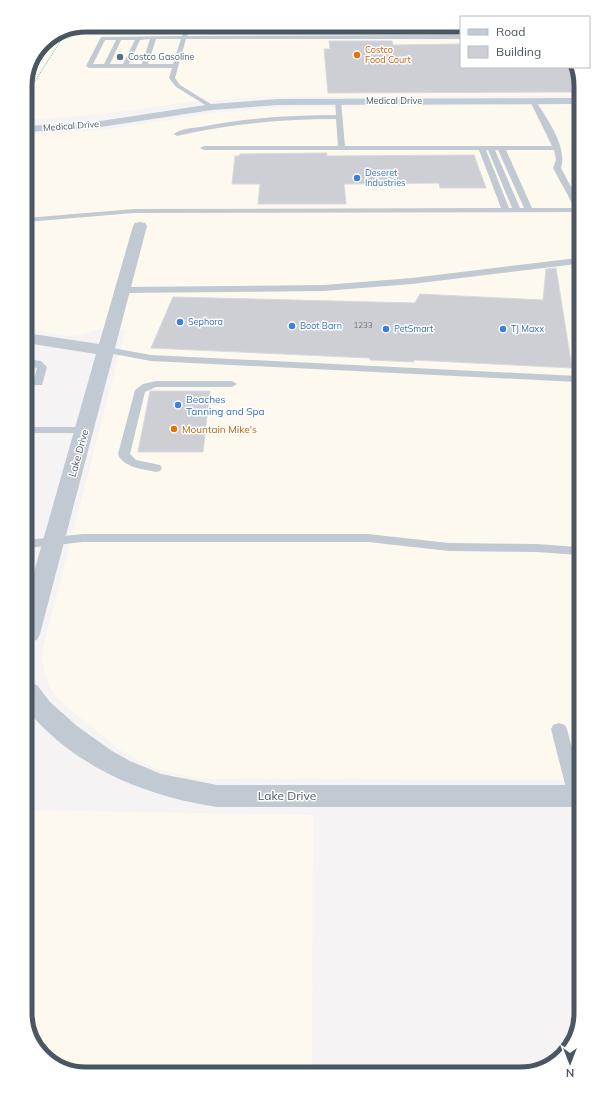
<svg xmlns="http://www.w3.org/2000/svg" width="606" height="1099" viewBox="0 0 606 1099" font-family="Mulish,sans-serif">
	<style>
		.commercial { fill: #fdf9ef }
		.water { fill: #90daee }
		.building { fill: #cdcfd5; stroke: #d7d9de }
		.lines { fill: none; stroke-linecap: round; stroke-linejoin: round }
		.path-far1 { stroke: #7ad0a6; stroke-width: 1; stroke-dasharray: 1.5 1; stroke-linecap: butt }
		.path { stroke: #7ad0a6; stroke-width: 1.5; stroke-dasharray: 1.5 1; stroke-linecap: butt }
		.lane { fill: #c1cad2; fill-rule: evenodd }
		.street { fill: #c1cad2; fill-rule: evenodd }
		.secondary { fill: #c1cbd6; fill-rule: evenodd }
		.food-dot { fill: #e8710a; stroke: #fff; stroke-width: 1.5 }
		.service-dot { fill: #5c6f8a; stroke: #fff; stroke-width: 1.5 }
		.shop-dot { fill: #3f7fe0; stroke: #fff; stroke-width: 1.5 }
		.labels { text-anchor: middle; stroke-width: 3; stroke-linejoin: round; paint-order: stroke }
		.number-label { font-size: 8px; fill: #6b747e }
		.far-food-label { font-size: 9px; fill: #c56008; stroke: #fff; text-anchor: start }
		.far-service-label { font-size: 9px; fill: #4e5e75; stroke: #fff; text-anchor: start }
		.far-street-label { font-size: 9px; fill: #4a5661; stroke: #fff }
		.far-shop-label { font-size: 9px; fill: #366cbe; stroke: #fff; text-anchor: start }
		.shop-label { font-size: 10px; fill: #366cbe; stroke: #fff; text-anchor: start }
		.food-label { font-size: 10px; fill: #c56008; stroke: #fff; text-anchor: start }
		.street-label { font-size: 10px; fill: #4a5661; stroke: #fff }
		.near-street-label { font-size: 12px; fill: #4a5661; stroke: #fff }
		.rim { fill: none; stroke: #4a5661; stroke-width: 5 }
	</style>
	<rect width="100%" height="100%" fill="#f5f3f3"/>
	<g class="commercial">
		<path d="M 86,25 L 461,25 L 461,67 L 576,67 L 576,96 L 262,97 L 188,102 L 104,114 L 25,120 L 25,85 L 57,37 Z"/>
		<path d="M 576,104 L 580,780 L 200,779 L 157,769 L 135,759 L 116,747 L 60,701 L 50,688 L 45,674 L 42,661 L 43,648 L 125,331 L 95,330 L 81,335 L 66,336 L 26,328 L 25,135 L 110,129 L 213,113 L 270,108 Z"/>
		<path d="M 29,810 L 313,815 L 312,1072 L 82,1074 L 52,1064 L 30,1036 Z"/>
	</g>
	<path class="water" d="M 94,25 L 168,25 L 158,31 L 91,31 Z"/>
	<g class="building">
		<path d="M 329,41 L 392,41 L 393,45 L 461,44 L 461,67 L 576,67 L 576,92 L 328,93 L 324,49 L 330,49 Z"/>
		<path d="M 327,153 L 327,156 L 474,155 L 486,188 L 440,188 L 439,183 L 344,184 L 346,204 L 258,204 L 260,184 L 232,184 L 235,156 L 239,156 L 240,154 Z"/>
		<path d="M 556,268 L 572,368 L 414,360 L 414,362 L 370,360 L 370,358 L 151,348 L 173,297 L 415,303 L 420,294 L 543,300 L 546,269 Z"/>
		<path d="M 150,391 L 210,391 L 203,452 L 138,452 Z"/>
	</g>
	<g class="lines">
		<path class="path-far1" d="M 28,92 L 65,34"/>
		<path class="path" d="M 25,96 L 28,91"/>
		<g class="lane">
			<path d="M 185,25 L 191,25 L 187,36 L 461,35 L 461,39 L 186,39 L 175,78 L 180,85 L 214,106 L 215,107 L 212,109 L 176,87 L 169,78 L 172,68 L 89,68 L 86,66 L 101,37 L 182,36 ZM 150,39 L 142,64 L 129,64 L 140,40 ZM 156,39 L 181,39 L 173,64 L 148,64 ZM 105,40 L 116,40 L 104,64 L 93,64 ZM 121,40 L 135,40 L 123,64 L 110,64 Z"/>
			<path d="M 338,99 L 341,101 L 345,146 L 552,146 L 530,101 L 535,100 C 546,117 568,147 561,168 L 577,198 L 577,207 L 573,205 L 553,168 L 556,160 L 554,150 L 506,150 L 532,208 L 577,208 L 577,212 L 134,213 L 26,222 L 26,218 L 134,209 L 501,208 L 479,150 L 204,150 L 200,148 L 204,146 L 338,146 L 336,119 C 282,119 230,124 177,136 L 174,134 C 180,129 192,128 200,127 C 245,118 290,115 336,115 L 335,101 ZM 486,150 L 488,150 L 512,208 L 509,208 ZM 495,150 L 498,150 L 524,208 L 520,208 Z"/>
			<path d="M 577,258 L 577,264 L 412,284 L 324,291 L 122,293 L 117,290 L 122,287 L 324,285 L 412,278 Z"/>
			<path d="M 107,347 L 151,355 L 578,376 L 578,382 L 151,361 L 103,352 L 102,350 L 103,348 Z"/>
			<path d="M 26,359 L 41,361 L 47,367 L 42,385 L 34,385 L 33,383 L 37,368 L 26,365 Z"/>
			<path d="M 156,381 L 232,381 L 237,384 L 232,387 L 156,387 L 145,392 L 130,454 L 136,460 L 160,465 L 162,468 L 160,471 L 156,472 C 144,469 123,468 118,454 L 135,390 L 143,384 Z"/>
			<path d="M 27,427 L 84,427 L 90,430 L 84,433 L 27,433 Z"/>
			<path d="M 83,534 L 368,534 L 449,543 L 537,544 L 579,547 L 579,555 L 537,552 L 449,551 L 368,542 L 83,542 L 27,548 L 27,540 Z"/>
			<path d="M 559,723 L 565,725 L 567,729 L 580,779 L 580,801 L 576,802 L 570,801 L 568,796 L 551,729 L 553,725 Z"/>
		</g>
		<g class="street">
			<path d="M 140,222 L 145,223 L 147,226 L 40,634 L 37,640 L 28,642 L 28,593 L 96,354 L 26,343 L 26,333 L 99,344 L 133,226 L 135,223 Z"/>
			<path d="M 28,682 L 37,685 L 50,702 L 77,726 L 112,751 L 130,761 L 161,774 L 217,785 L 580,785 L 580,807 L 217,807 C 145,796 76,768 28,711 Z"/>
		</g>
		<path class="secondary" d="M 576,98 L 576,104 L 278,105 L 212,110 L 94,128 L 25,132 L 25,126 L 94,122 L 212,104 L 278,99 Z"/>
	</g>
	<g class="food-dot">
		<circle cx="357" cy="55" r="4"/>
		<circle cx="174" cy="429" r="4"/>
	</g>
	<circle class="service-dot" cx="120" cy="57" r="4"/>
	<g class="shop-dot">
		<circle cx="357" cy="178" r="4"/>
		<circle cx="180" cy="322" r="4"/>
		<circle cx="292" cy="326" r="4"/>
		<circle cx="386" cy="329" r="4"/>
		<circle cx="503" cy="329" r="4"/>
		<circle cx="178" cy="405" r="4"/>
	</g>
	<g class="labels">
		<g class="number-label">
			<text x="363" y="328">1233</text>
		</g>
		<g class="far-food-label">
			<text x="365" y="53">Costco<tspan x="365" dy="10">Food Court</tspan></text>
		</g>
		<g class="far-service-label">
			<text x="128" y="60">Costco Gasoline</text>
		</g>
		<g class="far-street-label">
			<text x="394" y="104">Medical Drive</text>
			<text transform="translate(71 126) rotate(-4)" y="3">Medical Drive</text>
		</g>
		<g class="far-shop-label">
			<text x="365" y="176">Deseret<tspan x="365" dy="10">Industries</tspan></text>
			<text x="188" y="325">Sephora</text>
			<text x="300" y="329">Boot Barn</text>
			<text x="394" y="332">PetSmart</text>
			<text x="511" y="332">TJ Maxx</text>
		</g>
		<g class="shop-label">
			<text x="186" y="403">Beaches<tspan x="186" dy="12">Tanning and Spa</tspan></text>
		</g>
		<g class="food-label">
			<text x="182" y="433">Mountain Mike's</text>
		</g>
		<g class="street-label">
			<text transform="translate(78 453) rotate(-74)" y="4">Lake Drive</text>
		</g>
		<g class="near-street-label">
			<text x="287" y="800">Lake Drive</text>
		</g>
	</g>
	<path d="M0 0H606V1099H0ZM86 32H520A54 54 0 0 1 574 86V1013A54 54 0 0 1 520 1067H86A54 54 0 0 1 32 1013V86A54 54 0 0 1 86 32Z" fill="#fff" fill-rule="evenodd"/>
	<path class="rim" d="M86 32H520A54 54 0 0 1 574 86V1013A54 54 0 0 1 520 1067H86A54 54 0 0 1 32 1013V86A54 54 0 0 1 86 32Z"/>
	<rect x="460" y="16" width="130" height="52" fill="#ffffff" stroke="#b7bbc0"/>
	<rect x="468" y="29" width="20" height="6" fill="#c1cbd6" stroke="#b7bbc0"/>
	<text x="496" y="36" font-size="12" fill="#4a5661">Road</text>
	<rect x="468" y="46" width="20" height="12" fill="#cdcfd5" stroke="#b7bbc0"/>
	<text x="496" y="56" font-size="12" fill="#4a5661">Building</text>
	<g transform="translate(570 1063) rotate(180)" stroke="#ffffff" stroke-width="3" paint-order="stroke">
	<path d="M0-3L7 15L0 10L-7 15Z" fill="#4a5661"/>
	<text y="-6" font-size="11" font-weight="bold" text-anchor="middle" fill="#4a5661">N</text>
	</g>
</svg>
